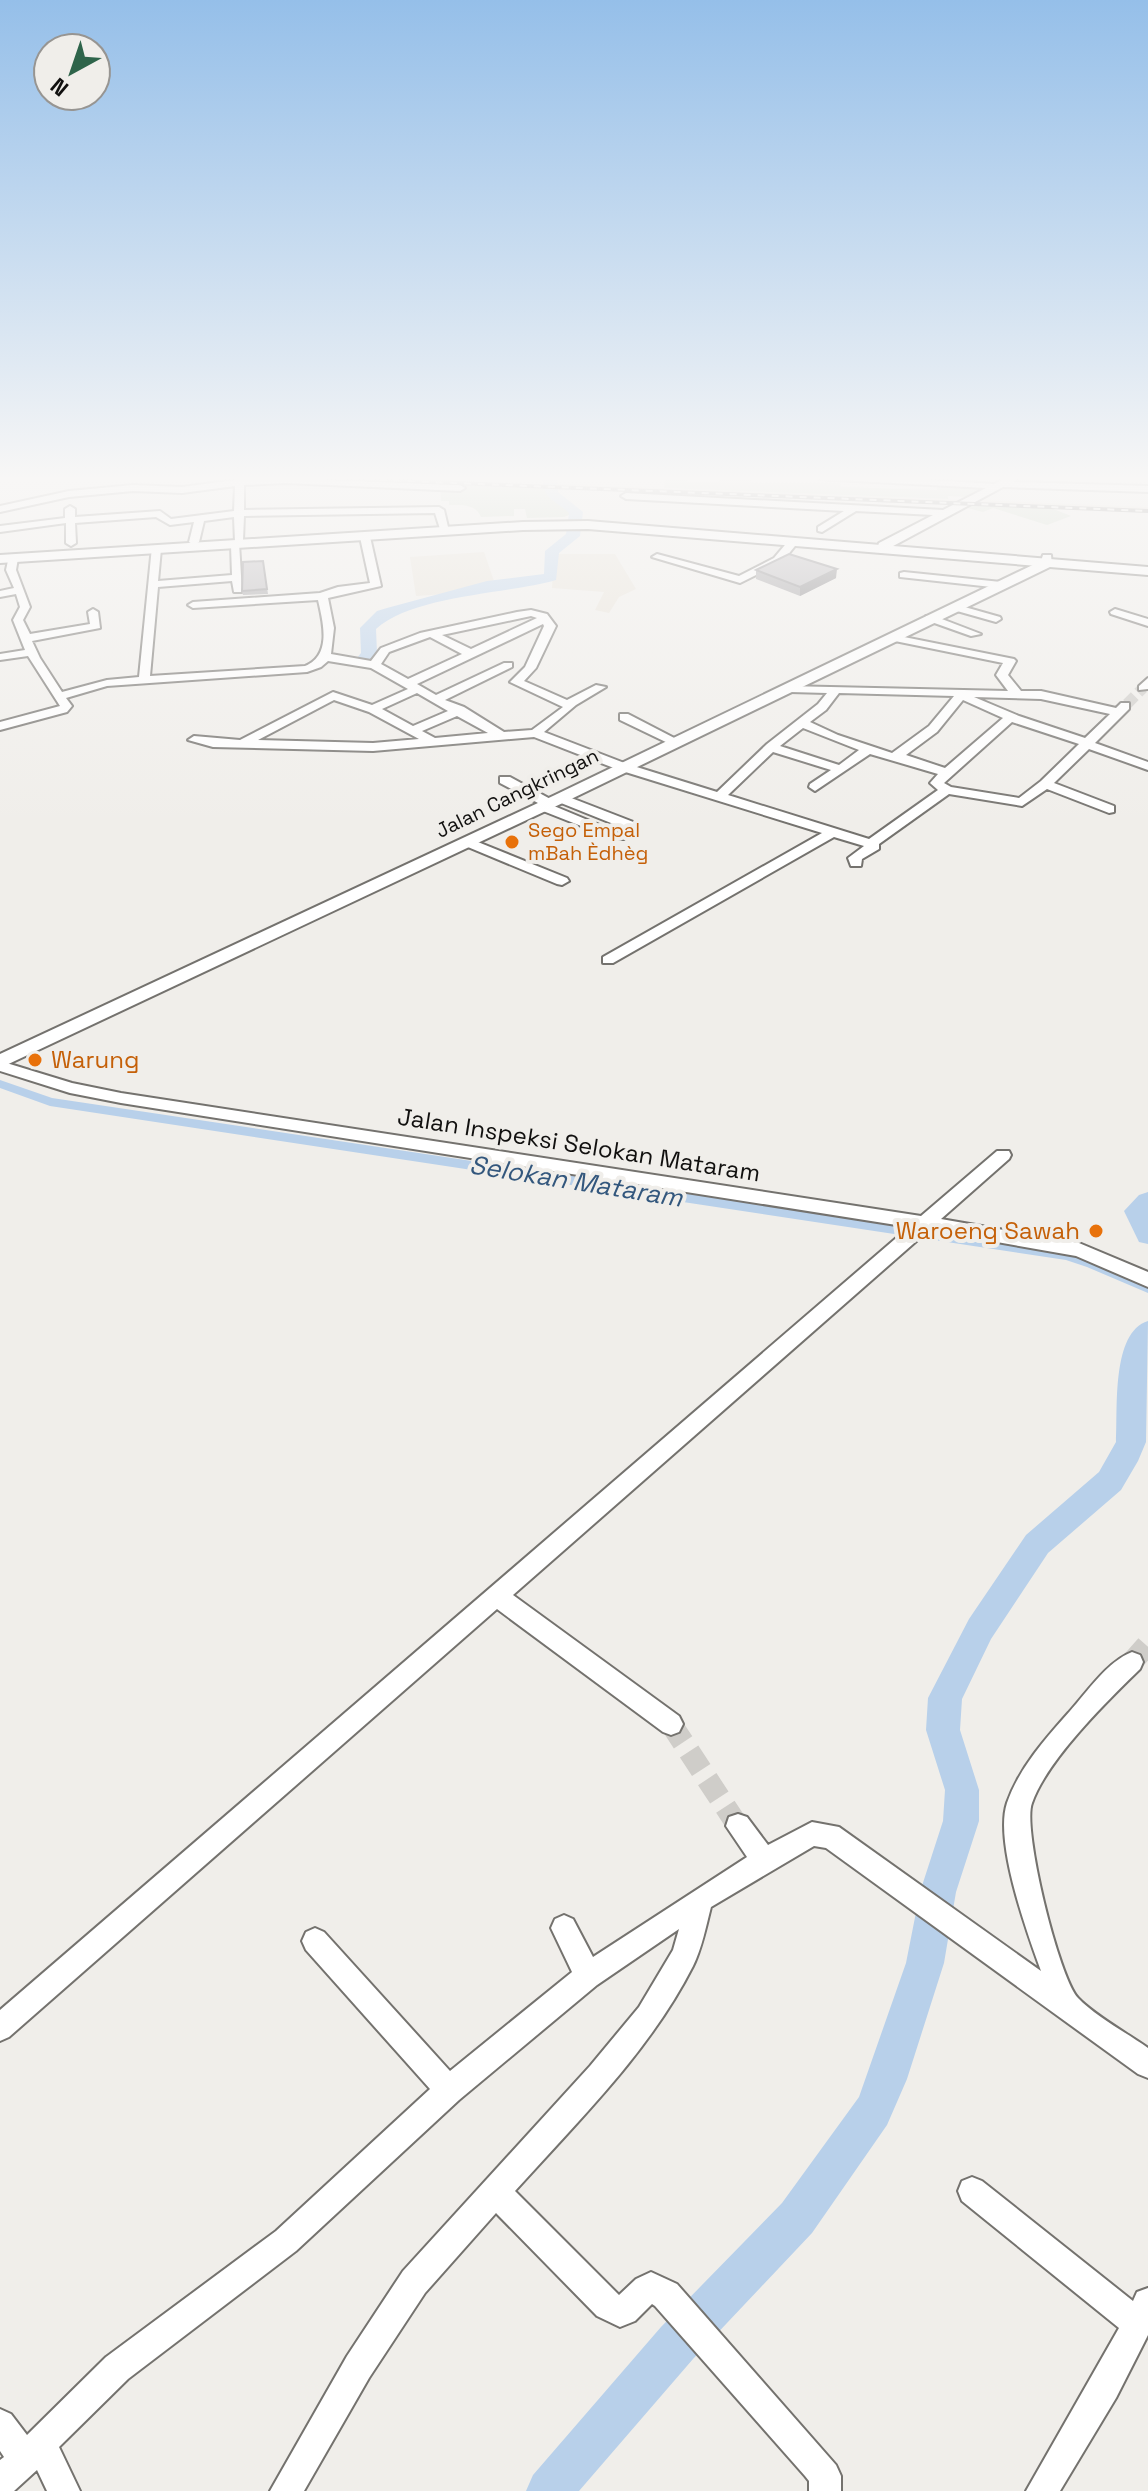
<svg xmlns="http://www.w3.org/2000/svg" width="1148" height="2491" viewBox="0 0 1148 2491" font-family="'Space Grotesk',sans-serif">
	<style>
		.built { fill: #e7e1d6 }
		.green { fill: #c6d3c0 }
		.lines { fill: none; stroke-linecap: round; stroke-linejoin: round }
		.canal { fill: #b8d0ea; fill-rule: evenodd }
		.river { fill: #b8d0ea; fill-rule: evenodd }
		.minor-tunnel-far1 { stroke: #cfcdc9; stroke-width: 11; stroke-dasharray: 11 5; stroke-linecap: butt }
		.minor-tunnel { stroke: #cfcdc9; stroke-width: 22; stroke-dasharray: 22 11; stroke-linecap: butt }
		.minor-casing { stroke: #74726e; stroke-width: 4 }
		.major-casing { stroke: #74726e; stroke-width: 4 }
		.highway-casing { stroke: #74726e; stroke-width: 4 }
		.minor { fill: #fff; fill-rule: evenodd }
		.major { fill: #fff; fill-rule: evenodd }
		.highway { fill: #fff; fill-rule: evenodd }
		.rail-casing { stroke: #6d6b69; stroke-width: 4 }
		.rail { stroke: #f0eeea; stroke-width: 2; stroke-dasharray: 7; stroke-linecap: butt }
		.wall { fill: #989699 }
		.shaded-wall { fill: #7c7a7d }
		.building { fill: #b1aeb2; stroke: #7c7a7d; stroke-width: 2 }
		.food-dot { fill: #e8710a; stroke: #f0eeea; stroke-width: 3 }
		.labels { text-anchor: middle; stroke-width: 8; stroke-linejoin: round; paint-order: stroke }
		.far-street-label { font-size: 20px; fill: #11100f; stroke: #f0eeea }
		.far-food-label { font-size: 20px; fill: #c56008; stroke: #f0eeea; text-anchor: start }
		.food-label { font-size: 24px; fill: #c56008; stroke: #f0eeea; text-anchor: start }
		.street-label { font-size: 24px; fill: #11100f; stroke: #f0eeea }
		.water-label { font-size: 26px; font-style: italic; fill: #33577d; stroke: #f0eeea }
	</style>
	<rect width="100%" height="100%" fill="#f0eeea"/>
	<g class="built">
		<path d="M 558,484 L 962,500 L 954,504 L 557,488 Z"/>
		<path d="M 974,500 L 1148,507 L 1148,512 L 964,505 Z"/>
		<path d="M 484,552 L 495,584 L 461,593 L 416,596 L 410,557 Z"/>
		<path d="M 554,554 L 615,554 L 636,589 L 619,597 L 609,613 L 595,610 L 604,592 L 552,588 Z"/>
	</g>
	<g class="green">
		<path d="M 665,476 L 686,476 L 687,482 L 719,482 L 719,476 L 750,478 L 751,483 L 840,483 L 841,487 L 937,490 L 937,482 L 984,489 L 968,497 L 948,496 L 948,499 L 664,488 Z"/>
		<path d="M 440,484 L 549,489 L 574,513 L 564,517 L 527,518 L 525,509 L 514,509 L 514,516 L 481,517 C 476,504 462,505 449,505 L 449,501 L 441,501 Z"/>
		<path d="M 964,505 L 1051,508 L 1071,516 L 1047,525 L 993,508 L 983,512 L 960,506 Z"/>
	</g>
	<g class="lines">
		<path class="canal" d="M 0,1080 L 52,1098 L 1066,1250 L 1097,1259 L 1148,1282 L 1148,1293 L 1087,1267 L 1066,1260 L 50,1106 L 0,1088 Z"/>
		<g class="river">
			<path d="M 543,476 L 557,476 L 558,492 L 583,512 L 580,536 L 559,553 L 556,580 C 508,594 413,595 376,629 L 377,653 L 367,667 L 355,667 L 353,663 L 361,653 L 360,628 L 377,611 L 387,608 L 487,581 L 544,574 L 545,551 L 566,534 L 569,513 C 555,500 541,498 543,476 Z"/>
			<path d="M 1148,1192 L 1148,1244 L 1139,1242 L 1124,1211 L 1139,1195 Z"/>
			<path d="M 1148,1321 L 1146,1442 L 1138,1461 L 1121,1490 L 1048,1553 L 991,1639 L 962,1699 L 960,1730 L 979,1790 L 979,1821 L 956,1892 L 944,1963 L 907,2079 L 887,2125 L 812,2233 L 693,2359 L 579,2491 L 526,2491 L 533,2475 L 661,2327 L 782,2203 L 859,2097 L 906,1963 L 920,1892 L 943,1821 L 945,1790 L 926,1730 L 928,1698 L 969,1619 L 1026,1535 L 1099,1472 L 1116,1442 C 1118,1410 1111,1332 1148,1321 Z"/>
		</g>
		<path class="minor-tunnel-far1" d="M 1127,704 L 1143,688"/>
		<g class="minor-tunnel">
			<path d="M 1132,1662 L 1148,1644"/>
			<path d="M 671,1724 L 738,1826"/>
		</g>
		<g class="minor-casing">
			<g id="minor">
				<path d="M 235,476 L 245,476 L 245,479 L 286,477 L 460,485 L 465,488 L 460,491 L 286,483 L 244,485 L 244,510 L 439,507 L 444,510 L 448,527 L 440,529 L 435,513 L 244,516 L 243,540 L 239,543 L 242,592 L 234,592 L 232,581 L 158,587 L 150,676 L 305,666 C 332,655 323,622 318,600 L 193,608 L 188,605 L 193,602 L 320,593 L 338,587 L 370,583 L 360,537 L 365,534 L 370,537 L 381,586 L 328,598 L 334,628 L 331,654 L 371,661 L 381,648 L 420,633 L 517,612 L 531,610 L 547,614 L 556,626 L 536,668 L 524,681 L 567,700 L 596,685 L 606,687 L 576,705 L 544,732 L 627,764 L 717,792 L 767,744 L 818,704 L 827,693 L 790,692 L 784,688 L 786,686 L 1008,691 L 996,675 L 1003,663 L 890,640 L 888,638 L 894,635 L 1014,659 L 1016,661 L 1008,675 L 1021,691 L 1041,691 L 1116,708 L 1121,703 L 1129,703 L 1129,709 L 1095,743 L 1148,762 L 1148,770 L 1089,749 L 1054,783 L 1114,806 L 1114,812 L 1109,813 L 1047,789 L 1022,806 L 949,794 L 879,844 L 879,849 L 862,859 L 861,866 L 851,866 L 848,858 L 864,846 L 834,837 L 613,963 L 603,963 L 603,957 L 822,833 L 619,770 L 534,737 L 373,751 L 213,747 L 188,740 L 194,736 L 240,740 L 333,692 L 372,705 L 408,689 L 371,668 L 328,661 L 321,667 L 307,672 L 107,686 L 66,698 L 72,706 L 67,712 L 0,730 L 0,722 L 60,706 L 28,656 L 0,660 L 0,654 L 25,650 L 13,620 L 20,607 L 16,594 L 0,597 L 0,591 L 14,588 L 6,570 L 9,556 L 18,558 L 16,570 L 30,607 L 23,620 L 30,634 L 90,624 L 88,612 L 93,609 L 98,612 L 100,628 L 32,641 L 40,658 L 62,692 L 107,680 L 139,677 L 152,547 L 161,549 L 158,581 L 232,575 L 231,545 L 235,542 L 234,517 L 204,521 L 199,542 L 194,545 L 189,542 L 194,522 L 170,525 L 156,517 L 75,523 L 76,543 L 71,546 L 66,543 L 66,523 L 0,532 L 0,526 L 65,518 L 65,509 L 70,506 L 75,509 L 75,517 L 160,511 L 171,519 L 234,511 L 235,486 L 182,493 L 133,491 L 69,497 L 0,512 L 0,506 L 69,491 L 133,485 L 182,487 L 235,480 ZM 531,616 L 537,618 L 471,649 L 442,635 ZM 543,624 L 544,626 L 525,667 L 510,682 L 563,707 L 532,730 L 504,732 L 464,707 L 445,700 L 512,667 L 512,663 L 504,663 L 436,695 L 417,684 ZM 430,637 L 462,654 L 408,679 L 381,664 L 389,652 ZM 417,693 L 448,711 L 413,726 L 382,709 ZM 839,693 L 954,696 L 929,726 L 892,753 L 838,735 L 810,722 L 826,710 ZM 974,697 L 1041,699 L 1110,714 L 1085,738 L 1019,716 ZM 334,700 L 369,712 L 419,739 L 373,743 L 258,740 ZM 963,700 L 1003,718 L 945,768 L 906,755 L 937,732 ZM 457,716 L 488,733 L 435,738 L 422,731 ZM 1012,722 L 1079,744 L 1041,781 L 1019,798 L 951,787 L 944,783 ZM 803,728 L 859,750 L 839,765 L 780,746 ZM 773,752 L 831,770 L 810,784 L 809,787 L 815,791 L 870,754 L 938,774 L 930,783 L 938,790 L 869,839 L 728,795 Z"/>
				<path d="M 814,476 L 874,476 L 994,484 L 1010,476 L 1022,476 L 1013,482 L 1148,486 L 1148,492 L 1003,487 L 882,552 L 877,549 L 879,543 L 933,515 L 856,511 L 822,532 L 818,531 L 818,527 L 844,511 L 626,499 L 621,496 L 626,493 L 943,510 L 986,488 L 819,479 Z"/>
				<path d="M 790,539 L 799,541 L 782,562 L 740,583 L 652,557 L 657,554 L 739,576 L 774,558 Z"/>
				<path d="M 904,572 L 1001,582 L 1006,585 L 1001,588 L 900,577 L 900,573 Z"/>
				<path d="M 954,604 L 1000,617 L 1001,619 L 996,622 L 950,609 L 949,607 Z"/>
				<path d="M 1115,609 L 1148,619 L 1148,626 L 1111,614 L 1110,612 Z"/>
				<path d="M 926,616 L 934,616 L 981,634 L 971,636 L 926,620 Z"/>
				<path d="M 1148,678 L 1148,689 L 1139,690 L 1139,686 Z"/>
				<path d="M 620,714 L 628,714 L 682,742 L 672,745 L 620,720 Z"/>
				<path d="M 500,777 L 510,777 L 554,801 L 554,806 L 626,836 L 624,839 L 614,839 L 538,809 L 538,803 L 500,783 Z"/>
				<path d="M 561,794 L 636,823 L 638,826 L 636,829 L 626,829 L 556,801 L 556,795 Z"/>
				<path d="M 468,838 L 567,878 L 569,881 L 562,885 L 557,884 L 463,845 L 463,839 Z"/>
				<path d="M 0,1061 L 72,1083 L 121,1093 L 921,1216 L 997,1151 L 1009,1151 L 1011,1155 L 1009,1159 L 941,1219 L 1079,1243 L 1148,1272 L 1148,1287 L 1076,1256 L 929,1230 L 513,1595 L 679,1716 L 683,1724 L 679,1732 L 671,1735 L 663,1732 L 497,1609 L 9,2037 L 0,2041 L 0,2010 L 909,1227 L 121,1103 L 70,1093 L 0,1071 Z"/>
				<path d="M 1132,1652 L 1140,1655 L 1143,1662 L 1140,1669 C 1107,1701 1047,1760 1032,1803 C 1022,1829 1059,1978 1078,1998 C 1095,2016 1127,2033 1148,2048 L 1148,2078 L 1138,2074 L 826,1848 L 814,1846 L 711,1907 C 706,1926 702,1948 693,1966 C 650,2051 579,2120 515,2191 L 619,2295 L 636,2279 L 651,2272 L 677,2284 L 836,2465 L 841,2476 L 841,2491 L 809,2491 L 809,2481 L 805,2476 L 655,2306 L 652,2304 L 635,2321 L 620,2327 L 597,2316 L 496,2213 L 425,2293 L 369,2378 L 304,2491 L 270,2491 L 347,2356 L 403,2271 L 590,2066 L 639,2007 L 673,1950 L 679,1929 L 597,1985 L 459,2100 L 296,2251 L 128,2379 L 59,2447 L 80,2491 L 47,2491 L 37,2470 L 14,2491 L 0,2491 L 0,2460 L 4,2457 L 0,2451 L 0,2409 L 11,2414 L 27,2435 L 106,2357 L 276,2231 L 430,2089 L 306,1950 L 302,1941 L 306,1932 L 315,1928 L 324,1932 L 450,2071 L 572,1972 L 551,1928 L 555,1919 L 564,1915 L 573,1919 L 593,1957 L 747,1857 L 726,1826 L 729,1817 L 738,1814 L 747,1817 L 768,1845 L 812,1822 L 839,1827 L 1041,1971 C 1027,1932 994,1842 1007,1803 C 1019,1768 1046,1738 1070,1711 C 1087,1692 1108,1661 1132,1652 Z"/>
				<path d="M 972,2177 L 982,2181 L 1133,2301 L 1137,2292 L 1148,2288 L 1148,2335 L 1116,2398 L 1060,2491 L 1026,2491 L 1119,2328 L 962,2201 L 958,2191 L 962,2181 Z"/>
			</g>
		</g>
		<g class="major-casing">
			<path id="major" d="M 1043,555 L 1051,555 L 1052,566 L 567,801 L 0,1068 L 0,1054 L 555,795 L 1041,561 Z"/>
		</g>
		<g class="highway-casing">
			<path id="highway" d="M 588,521 L 1148,567 L 1148,575 L 588,529 L 523,530 L 0,563 L 0,555 L 523,522 Z"/>
		</g>
		<use href="#minor" class="minor"/>
		<use href="#major" class="major"/>
		<use href="#highway" class="highway"/>
		<g class="rail-casing">
			<path id="rail" d="M 282,476 L 1148,511"/>
		</g>
		<use href="#rail" class="rail"/>
	</g>
	<g class="wall">
		<path d="M 263,561 L 268,594 L 243,595 L 242,591 Z"/>
		<path d="M 756,570 L 836,578 L 800,596 L 756,579 Z"/>
	</g>
	<path class="shaded-wall" d="M 837,569 L 836,578 L 800,596 L 800,587 Z"/>
	<g class="building">
		<path d="M 789,554 L 837,569 L 800,587 L 756,570 Z"/>
		<path d="M 263,561 L 267,589 L 242,591 L 243,562 Z"/>
	</g>
	<linearGradient id="sky" x2="0" y2="1"><stop stop-color="#95bfe9"/><stop offset="0.58" stop-color="#f8f7f6"/><stop offset="1" stop-color="#f8f7f6" stop-opacity="0"/></linearGradient>
	<rect width="1148" height="825" fill="url(#sky)"/>
	<g class="food-dot">
		<circle cx="512" cy="842" r="8"/>
		<circle cx="35" cy="1060" r="8"/>
		<circle cx="1096" cy="1231" r="8"/>
	</g>
	<g class="labels">
		<g class="far-street-label">
			<text transform="translate(517 793) rotate(-26)" y="7">Jalan Cangkringan</text>
		</g>
		<g class="far-food-label">
			<text x="528" y="837">Sego Empal<tspan x="528" dy="23">mBah Èdhèg</tspan></text>
		</g>
		<g class="food-label">
			<text x="51" y="1068">Warung</text>
			<text x="1080" y="1239" text-anchor="end">Waroeng Sawah</text>
		</g>
		<g class="street-label">
			<text transform="translate(579 1145) rotate(9)" y="8">Jalan Inspeksi Selokan Mataram</text>
		</g>
		<g class="water-label">
			<text transform="translate(576 1181) rotate(9)" y="9">Selokan Mataram</text>
		</g>
	</g>
	<g transform="translate(72 72) rotate(220)"><circle r="38" fill="#f0eeea" stroke="#979592" stroke-width="2"/>
	<path d="M0-6L14 30L0 20L-14 30Z" fill="#2e644a"/>
	<text y="-12" font-size="22" font-weight="bold" text-anchor="middle" fill="#11100f">N</text>
	</g>
</svg>
